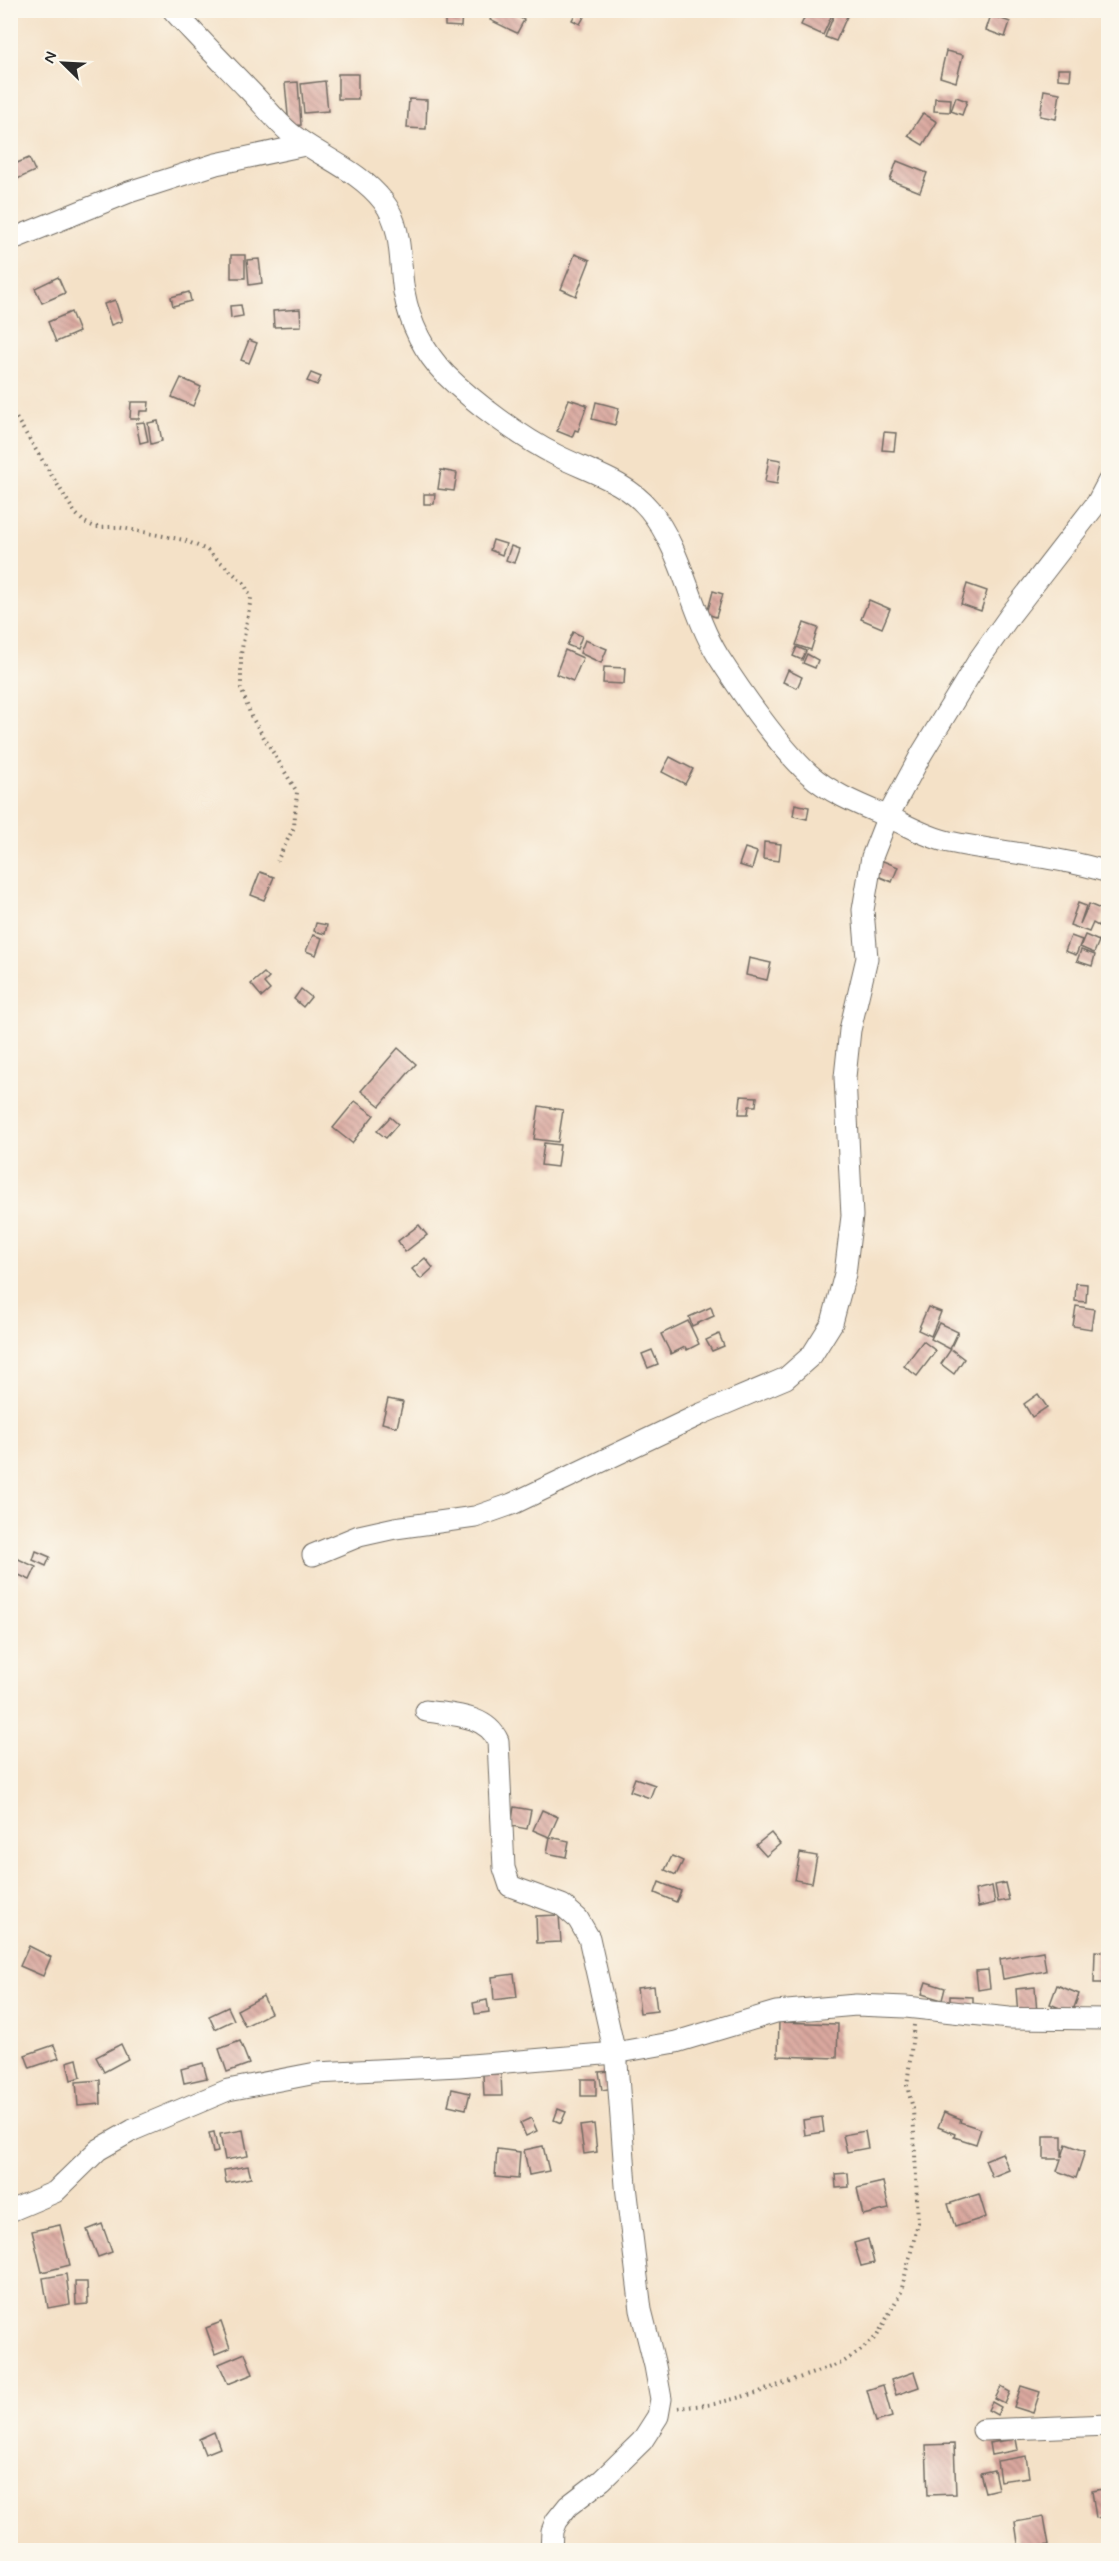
<svg xmlns="http://www.w3.org/2000/svg" width="1119" height="2561" viewBox="0 0 1119 2561" font-family="Mynerve,sans-serif">
	<style>
		.building { fill: url(#building-back-hatch) }
		.lines { fill: none; stroke-linecap: round; stroke-linejoin: round }
		.street-casing { stroke: #716b62; stroke-width: 23 }
		.path { stroke: #716b62; stroke-width: 4; stroke-dasharray: 1.5 4.5; stroke-linecap: butt }
		.street { stroke: #fff; stroke-width: 21 }
	</style>
	<defs>
		<pattern id="building-back-hatch" width="6" height="6" patternUnits="userSpaceOnUse" patternTransform="scale(1.5)"><rect width="6" height="6" fill="#daa89f"/><path d="M-1 5l2 2M0 0l6 6M5-1l2 2" fill="none" stroke="#b18982"/></pattern>
	</defs>
	<rect width="100%" height="100%" fill="#fbf7ec"/>
	<filter id="ink" filterUnits="userSpaceOnUse"><feTurbulence type="fractalNoise" baseFrequency=".0167" numOctaves="2"/><feDisplacementMap in="SourceGraphic" scale="12" xChannelSelector="R" yChannelSelector="G"/><feConvolveMatrix kernelMatrix="1 2 1 2 8 2 1 2 1" color-interpolation-filters="sRGB"/></filter>
	<filter id="wash" filterUnits="userSpaceOnUse"><feTurbulence type="fractalNoise" baseFrequency=".008" numOctaves="4" result="noise"/><feDisplacementMap in="SourceGraphic" scale="24" xChannelSelector="R" yChannelSelector="G"/><feGaussianBlur stdDeviation="1.35" result="paint"/><feColorMatrix in="noise" values="0 0 0 0 0 0 0 0 0 0 0 0 0 0 0 0 0 1.4 0 .05"/><feComposite in="paint" operator="in"/></filter>
	<g filter="url(#wash)">
		<rect width="100%" height="100%" fill="#f4e1c7"/>
		<g id="blocks">
			<g class="building">
				<path d="M 445,10 L 462,10 L 461,27 L 445,26 Z"/>
				<path d="M 495,10 L 506,10 L 524,20 L 517,33 L 490,20 Z"/>
				<path d="M 808,10 L 834,10 L 823,35 L 801,25 Z"/>
				<path d="M 836,10 L 848,14 L 836,41 L 825,37 Z"/>
				<path d="M 577,11 L 585,15 L 580,24 L 572,20 Z"/>
				<path d="M 991,15 L 1010,22 L 1005,37 L 986,30 Z"/>
				<path d="M 946,51 L 963,55 L 956,82 L 940,77 Z"/>
				<path d="M 1058,69 L 1071,69 L 1070,80 L 1058,79 Z"/>
				<rect x="338" y="74" width="20" height="25"/>
				<path d="M 325,81 L 328,111 L 304,113 L 301,84 Z"/>
				<path d="M 298,82 L 301,125 L 289,126 L 285,83 Z"/>
				<path d="M 1044,90 L 1060,93 L 1056,119 L 1040,116 Z"/>
				<path d="M 956,97 L 967,101 L 962,115 L 951,111 Z"/>
				<path d="M 935,98 L 951,99 L 950,112 L 934,111 Z"/>
				<path d="M 409,99 L 427,100 L 426,129 L 407,128 Z"/>
				<path d="M 923,113 L 937,122 L 923,145 L 908,136 Z"/>
				<path d="M 29,158 L 35,171 L 13,181 L 10,166 Z"/>
				<path d="M 897,161 L 927,173 L 920,192 L 890,180 Z"/>
				<path d="M 575,254 L 590,260 L 576,296 L 561,289 Z"/>
				<rect x="231" y="255" width="14" height="23"/>
				<path d="M 259,259 L 262,283 L 249,285 L 247,260 Z"/>
				<path d="M 58,277 L 65,293 L 42,303 L 35,288 Z"/>
				<path d="M 189,292 L 191,301 L 173,306 L 171,297 Z"/>
				<path d="M 115,300 L 122,321 L 111,325 L 104,304 Z"/>
				<path d="M 241,305 L 243,316 L 231,318 L 230,306 Z"/>
				<path d="M 300,309 L 301,326 L 274,327 L 273,311 Z"/>
				<path d="M 71,312 L 79,332 L 56,342 L 48,322 Z"/>
				<path d="M 249,340 L 257,343 L 249,363 L 241,360 Z"/>
				<path d="M 311,373 L 321,377 L 317,385 L 307,381 Z"/>
				<path d="M 181,378 L 201,387 L 193,406 L 172,397 Z"/>
				<path d="M 569,399 L 587,405 L 578,431 L 575,430 L 572,437 L 557,431 Z"/>
				<path d="M 131,402 L 149,402 L 148,411 L 140,411 L 139,419 L 130,419 Z"/>
				<path d="M 596,402 L 619,408 L 615,425 L 592,419 Z"/>
				<path d="M 158,421 L 162,441 L 151,444 L 148,423 Z"/>
				<path d="M 144,422 L 148,441 L 140,443 L 136,423 Z"/>
				<path d="M 884,432 L 896,433 L 894,451 L 882,450 Z"/>
				<path d="M 769,458 L 781,460 L 777,484 L 765,482 Z"/>
				<path d="M 441,470 L 457,473 L 454,491 L 438,489 Z"/>
				<path d="M 424,494 L 435,494 L 434,504 L 424,504 Z"/>
				<path d="M 493,540 L 506,544 L 502,555 L 490,550 Z"/>
				<path d="M 511,546 L 519,549 L 514,563 L 506,560 Z"/>
				<path d="M 967,584 L 987,591 L 981,611 L 961,604 Z"/>
				<path d="M 713,591 L 723,594 L 716,617 L 707,614 Z"/>
				<path d="M 869,600 L 890,609 L 882,628 L 861,619 Z"/>
				<path d="M 804,623 L 818,628 L 811,650 L 796,645 Z"/>
				<path d="M 573,632 L 582,636 L 577,649 L 567,645 Z"/>
				<path d="M 585,640 L 607,649 L 601,663 L 580,653 Z"/>
				<path d="M 797,647 L 806,651 L 802,660 L 793,656 Z"/>
				<path d="M 565,650 L 583,658 L 573,681 L 556,674 Z"/>
				<path d="M 807,654 L 818,660 L 815,668 L 803,663 Z"/>
				<path d="M 604,667 L 625,668 L 624,684 L 603,683 Z"/>
				<path d="M 788,670 L 802,677 L 797,688 L 783,682 Z"/>
				<path d="M 670,757 L 693,769 L 685,784 L 662,772 Z"/>
				<path d="M 795,804 L 809,807 L 807,819 L 793,816 Z"/>
				<path d="M 764,842 L 781,844 L 779,861 L 763,859 Z"/>
				<path d="M 745,848 L 757,852 L 752,869 L 739,865 Z"/>
				<path d="M 878,859 L 898,867 L 892,882 L 873,874 Z"/>
				<path d="M 260,872 L 274,877 L 264,900 L 251,895 Z"/>
				<path d="M 1078,903 L 1086,906 L 1080,924 L 1089,904 L 1105,911 L 1098,926 L 1093,923 L 1089,932 L 1070,925 Z"/>
				<path d="M 316,923 L 327,925 L 325,934 L 314,931 Z"/>
				<path d="M 313,935 L 322,938 L 316,955 L 306,951 Z"/>
				<path d="M 1085,935 L 1099,941 L 1094,953 L 1080,947 Z"/>
				<path d="M 1071,936 L 1082,940 L 1076,955 L 1065,951 Z"/>
				<path d="M 1081,950 L 1095,955 L 1092,966 L 1077,961 Z"/>
				<path d="M 749,958 L 771,963 L 767,980 L 746,975 Z"/>
				<path d="M 264,973 L 269,978 L 264,983 L 270,990 L 262,997 L 251,984 Z"/>
				<path d="M 301,989 L 311,997 L 303,1007 L 294,999 Z"/>
				<path d="M 398,1048 L 416,1064 L 380,1106 L 361,1091 Z"/>
				<path d="M 741,1096 L 757,1097 L 756,1106 L 749,1106 L 748,1114 L 739,1114 Z"/>
				<path d="M 355,1101 L 374,1115 L 352,1143 L 333,1128 Z"/>
				<path d="M 539,1106 L 563,1110 L 558,1142 L 534,1139 Z"/>
				<path d="M 390,1117 L 398,1124 L 386,1138 L 377,1131 Z"/>
				<path d="M 544,1143 L 560,1145 L 557,1167 L 541,1165 Z"/>
				<path d="M 419,1225 L 427,1235 L 405,1252 L 398,1241 Z"/>
				<path d="M 425,1258 L 433,1268 L 421,1279 L 412,1269 Z"/>
				<path d="M 1076,1283 L 1087,1284 L 1086,1302 L 1075,1301 Z"/>
				<path d="M 1076,1306 L 1094,1309 L 1091,1329 L 1073,1326 Z"/>
				<path d="M 711,1307 L 714,1316 L 692,1326 L 689,1317 Z"/>
				<path d="M 928,1307 L 941,1312 L 931,1336 L 918,1330 Z"/>
				<path d="M 688,1321 L 699,1344 L 687,1350 L 685,1347 L 671,1354 L 661,1334 Z"/>
				<path d="M 939,1323 L 958,1332 L 950,1349 L 931,1339 Z"/>
				<path d="M 719,1334 L 724,1346 L 712,1351 L 706,1340 Z"/>
				<path d="M 923,1341 L 936,1351 L 917,1376 L 904,1366 Z"/>
				<path d="M 951,1349 L 964,1359 L 954,1374 L 941,1364 Z"/>
				<path d="M 652,1350 L 658,1364 L 648,1368 L 642,1354 Z"/>
				<path d="M 1038,1394 L 1047,1407 L 1032,1417 L 1024,1404 Z"/>
				<path d="M 388,1399 L 403,1402 L 397,1427 L 382,1423 Z"/>
				<path d="M 36,1551 L 50,1557 L 46,1566 L 33,1560 Z"/>
				<path d="M 14,1557 L 36,1567 L 30,1580 L 10,1571 Z"/>
				<path d="M 635,1778 L 655,1785 L 650,1798 L 630,1791 Z"/>
				<path d="M 514,1807 L 531,1810 L 527,1829 L 511,1826 Z"/>
				<path d="M 542,1810 L 558,1817 L 549,1837 L 533,1830 Z"/>
				<path d="M 771,1833 L 780,1844 L 766,1856 L 756,1845 Z"/>
				<path d="M 550,1837 L 569,1841 L 566,1857 L 547,1853 Z"/>
				<path d="M 800,1853 L 817,1856 L 812,1883 L 795,1880 Z"/>
				<path d="M 672,1856 L 683,1861 L 676,1875 L 665,1870 Z"/>
				<path d="M 659,1882 L 681,1891 L 676,1902 L 655,1893 Z"/>
				<path d="M 1005,1883 L 1009,1900 L 998,1902 L 995,1885 Z"/>
				<path d="M 992,1886 L 995,1903 L 978,1907 L 975,1890 Z"/>
				<path d="M 559,1915 L 561,1942 L 537,1943 L 536,1916 Z"/>
				<path d="M 29,1946 L 51,1957 L 43,1976 L 20,1966 Z"/>
				<path d="M 1043,1951 L 1046,1971 L 1003,1979 L 1000,1959 Z"/>
				<path d="M 1095,1951 L 1108,1952 L 1108,1983 L 1094,1983 Z"/>
				<path d="M 988,1970 L 990,1988 L 978,1990 L 976,1971 Z"/>
				<path d="M 514,1974 L 517,1997 L 494,2000 L 492,1977 Z"/>
				<path d="M 926,1982 L 945,1988 L 942,2000 L 922,1994 Z"/>
				<path d="M 1057,1985 L 1079,1994 L 1072,2013 L 1050,2004 Z"/>
				<path d="M 654,1986 L 657,2011 L 640,2013 L 637,1988 Z"/>
				<path d="M 1035,1987 L 1037,2013 L 1018,2015 L 1016,1989 Z"/>
				<path d="M 263,1996 L 271,2013 L 245,2026 L 237,2010 Z"/>
				<path d="M 950,1996 L 973,1997 L 973,2011 L 950,2011 Z"/>
				<path d="M 487,2000 L 489,2012 L 475,2014 L 473,2003 Z"/>
				<path d="M 228,2007 L 234,2020 L 215,2029 L 209,2016 Z"/>
				<path d="M 779,2022 L 838,2024 L 837,2058 L 778,2056 Z"/>
				<path d="M 240,2041 L 249,2064 L 227,2072 L 219,2049 Z"/>
				<path d="M 121,2044 L 128,2059 L 104,2072 L 96,2057 Z"/>
				<path d="M 54,2045 L 59,2058 L 30,2068 L 25,2055 Z"/>
				<path d="M 77,2059 L 81,2077 L 71,2080 L 67,2062 Z"/>
				<path d="M 203,2063 L 207,2078 L 184,2083 L 181,2069 Z"/>
				<path d="M 611,2071 L 614,2088 L 602,2090 L 599,2072 Z"/>
				<path d="M 483,2074 L 501,2074 L 502,2096 L 484,2096 Z"/>
				<rect x="581" y="2079" width="15" height="17"/>
				<path d="M 100,2080 L 101,2104 L 78,2106 L 76,2082 Z"/>
				<path d="M 452,2089 L 470,2093 L 466,2109 L 448,2105 Z"/>
				<path d="M 558,2109 L 566,2112 L 561,2123 L 554,2120 Z"/>
				<path d="M 944,2112 L 961,2119 L 960,2122 L 981,2129 L 976,2144 L 954,2137 L 955,2134 L 938,2127 Z"/>
				<path d="M 822,2117 L 824,2132 L 805,2135 L 803,2120 Z"/>
				<path d="M 531,2118 L 537,2131 L 526,2136 L 520,2123 Z"/>
				<path d="M 594,2124 L 597,2152 L 584,2154 L 580,2126 Z"/>
				<path d="M 243,2130 L 248,2156 L 225,2160 L 220,2134 Z"/>
				<path d="M 865,2131 L 868,2148 L 847,2152 L 843,2135 Z"/>
				<path d="M 214,2132 L 218,2152 L 213,2153 L 209,2133 Z"/>
				<path d="M 1044,2136 L 1062,2136 L 1062,2157 L 1066,2144 L 1085,2151 L 1076,2178 L 1057,2171 L 1061,2159 L 1044,2159 Z"/>
				<path d="M 543,2146 L 549,2171 L 529,2175 L 524,2150 Z"/>
				<path d="M 497,2149 L 520,2152 L 518,2179 L 495,2177 Z"/>
				<path d="M 1002,2153 L 1009,2170 L 992,2177 L 985,2160 Z"/>
				<path d="M 248,2166 L 251,2178 L 226,2183 L 224,2170 Z"/>
				<path d="M 848,2173 L 849,2187 L 836,2188 L 835,2174 Z"/>
				<path d="M 883,2182 L 889,2209 L 863,2215 L 857,2188 Z"/>
				<path d="M 979,2194 L 986,2217 L 955,2227 L 948,2204 Z"/>
				<path d="M 102,2224 L 112,2252 L 98,2257 L 87,2230 Z"/>
				<path d="M 60,2225 L 70,2265 L 42,2272 L 32,2231 Z"/>
				<path d="M 868,2239 L 874,2263 L 861,2266 L 854,2243 Z"/>
				<path d="M 66,2274 L 70,2304 L 48,2308 L 43,2278 Z"/>
				<path d="M 75,2282 L 87,2282 L 88,2304 L 76,2305 Z"/>
				<path d="M 221,2322 L 230,2348 L 215,2354 L 206,2328 Z"/>
				<path d="M 245,2353 L 253,2374 L 228,2384 L 219,2364 Z"/>
				<path d="M 914,2372 L 919,2387 L 896,2395 L 891,2380 Z"/>
				<path d="M 883,2385 L 892,2417 L 876,2422 L 867,2390 Z"/>
				<path d="M 1021,2386 L 1040,2392 L 1033,2413 L 1014,2407 Z"/>
				<path d="M 1001,2387 L 1010,2392 L 1005,2404 L 995,2399 Z"/>
				<path d="M 992,2402 L 1001,2407 L 997,2415 L 988,2410 Z"/>
				<path d="M 214,2432 L 220,2448 L 205,2454 L 199,2439 Z"/>
				<path d="M 1016,2439 L 1018,2450 L 991,2455 L 989,2443 Z"/>
				<path d="M 954,2444 L 956,2494 L 928,2495 L 926,2445 Z"/>
				<path d="M 1026,2456 L 1029,2477 L 1000,2481 L 997,2461 Z"/>
				<path d="M 994,2470 L 998,2489 L 985,2492 L 980,2473 Z"/>
				<path d="M 1108,2488 L 1108,2516 L 1096,2518 L 1092,2491 Z"/>
				<path d="M 1044,2517 L 1049,2545 L 1019,2550 L 1015,2522 Z"/>
			</g>
		</g>
	</g>
	<g filter="url(#ink)">
		<use href="#blocks" fill-opacity="0" stroke="#716b62" stroke-width="1.5"/>
		<g class="lines">
			<g class="street-casing">
				<g id="street">
					<path d="M 173,10 C 197,37 223,63 248,89 C 262,103 275,120 290,133 C 320,157 359,170 383,201 C 403,226 399,262 404,292 C 410,325 423,351 446,375 C 473,402 522,438 556,455 C 587,471 626,481 649,509 C 683,551 690,610 718,656 C 741,692 778,745 809,774 C 830,793 860,805 886,816 C 907,825 926,837 949,842 C 1002,853 1057,856 1108,872"/>
					<path d="M 10,240 L 129,192 L 216,164 L 305,145"/>
					<path d="M 313,1555 L 359,1536 L 395,1528 L 475,1517 L 512,1504 L 701,1414 L 786,1378 L 812,1355 L 832,1323 L 845,1274 L 852,1216 L 845,1077 L 850,1030 L 867,958 L 863,910 L 872,857 L 888,816 L 922,753 L 980,658 L 1011,614 L 1097,503 L 1108,482"/>
					<path d="M 426,1711 C 451,1715 486,1714 498,1741 L 504,1868 L 510,1886 L 562,1905 L 578,1919 L 589,1938 L 617,2063 L 626,2186 L 641,2310 L 655,2366 L 661,2399 L 658,2416 L 642,2441 L 602,2480 L 568,2506 L 556,2521 L 552,2531 L 551,2550"/>
					<path d="M 10,2211 L 55,2192 L 98,2150 L 133,2130 L 228,2090 L 316,2073 L 459,2066 L 615,2053 L 676,2042 L 776,2012 L 856,2005 L 906,2007 L 1009,2018 L 1108,2019"/>
					<path d="M 983,2430 L 1108,2425"/>
				</g>
			</g>
			<g class="path">
				<path d="M 10,408 L 75,513 L 84,522 L 95,527 L 117,527 L 184,540 L 207,550 L 244,583 L 251,598 L 241,654 L 241,688 L 251,716 L 297,792 L 294,827 L 277,861"/>
				<path d="M 678,2408 L 714,2404 L 756,2393 L 842,2363 L 860,2351 L 877,2336 L 901,2292 L 918,2223 L 913,2108 L 907,2086 L 914,2025"/>
			</g>
			<use href="#street" class="street"/>
		</g>
	</g>
	<rect width="1119" height="2561" fill="none" stroke="#fbf7ec" stroke-width="36"/>
	<g transform="translate(63 63) rotate(294)" stroke="#fbf7ec" stroke-width="4.5" paint-order="stroke">
	<path d="M0-4.5L10 22L0 15L-10 22Z" fill="#2b2b2b"/>
	<text y="-9" font-size="16" font-weight="bold" text-anchor="middle" fill="#2b2b2b">N</text>
	</g>
</svg>
